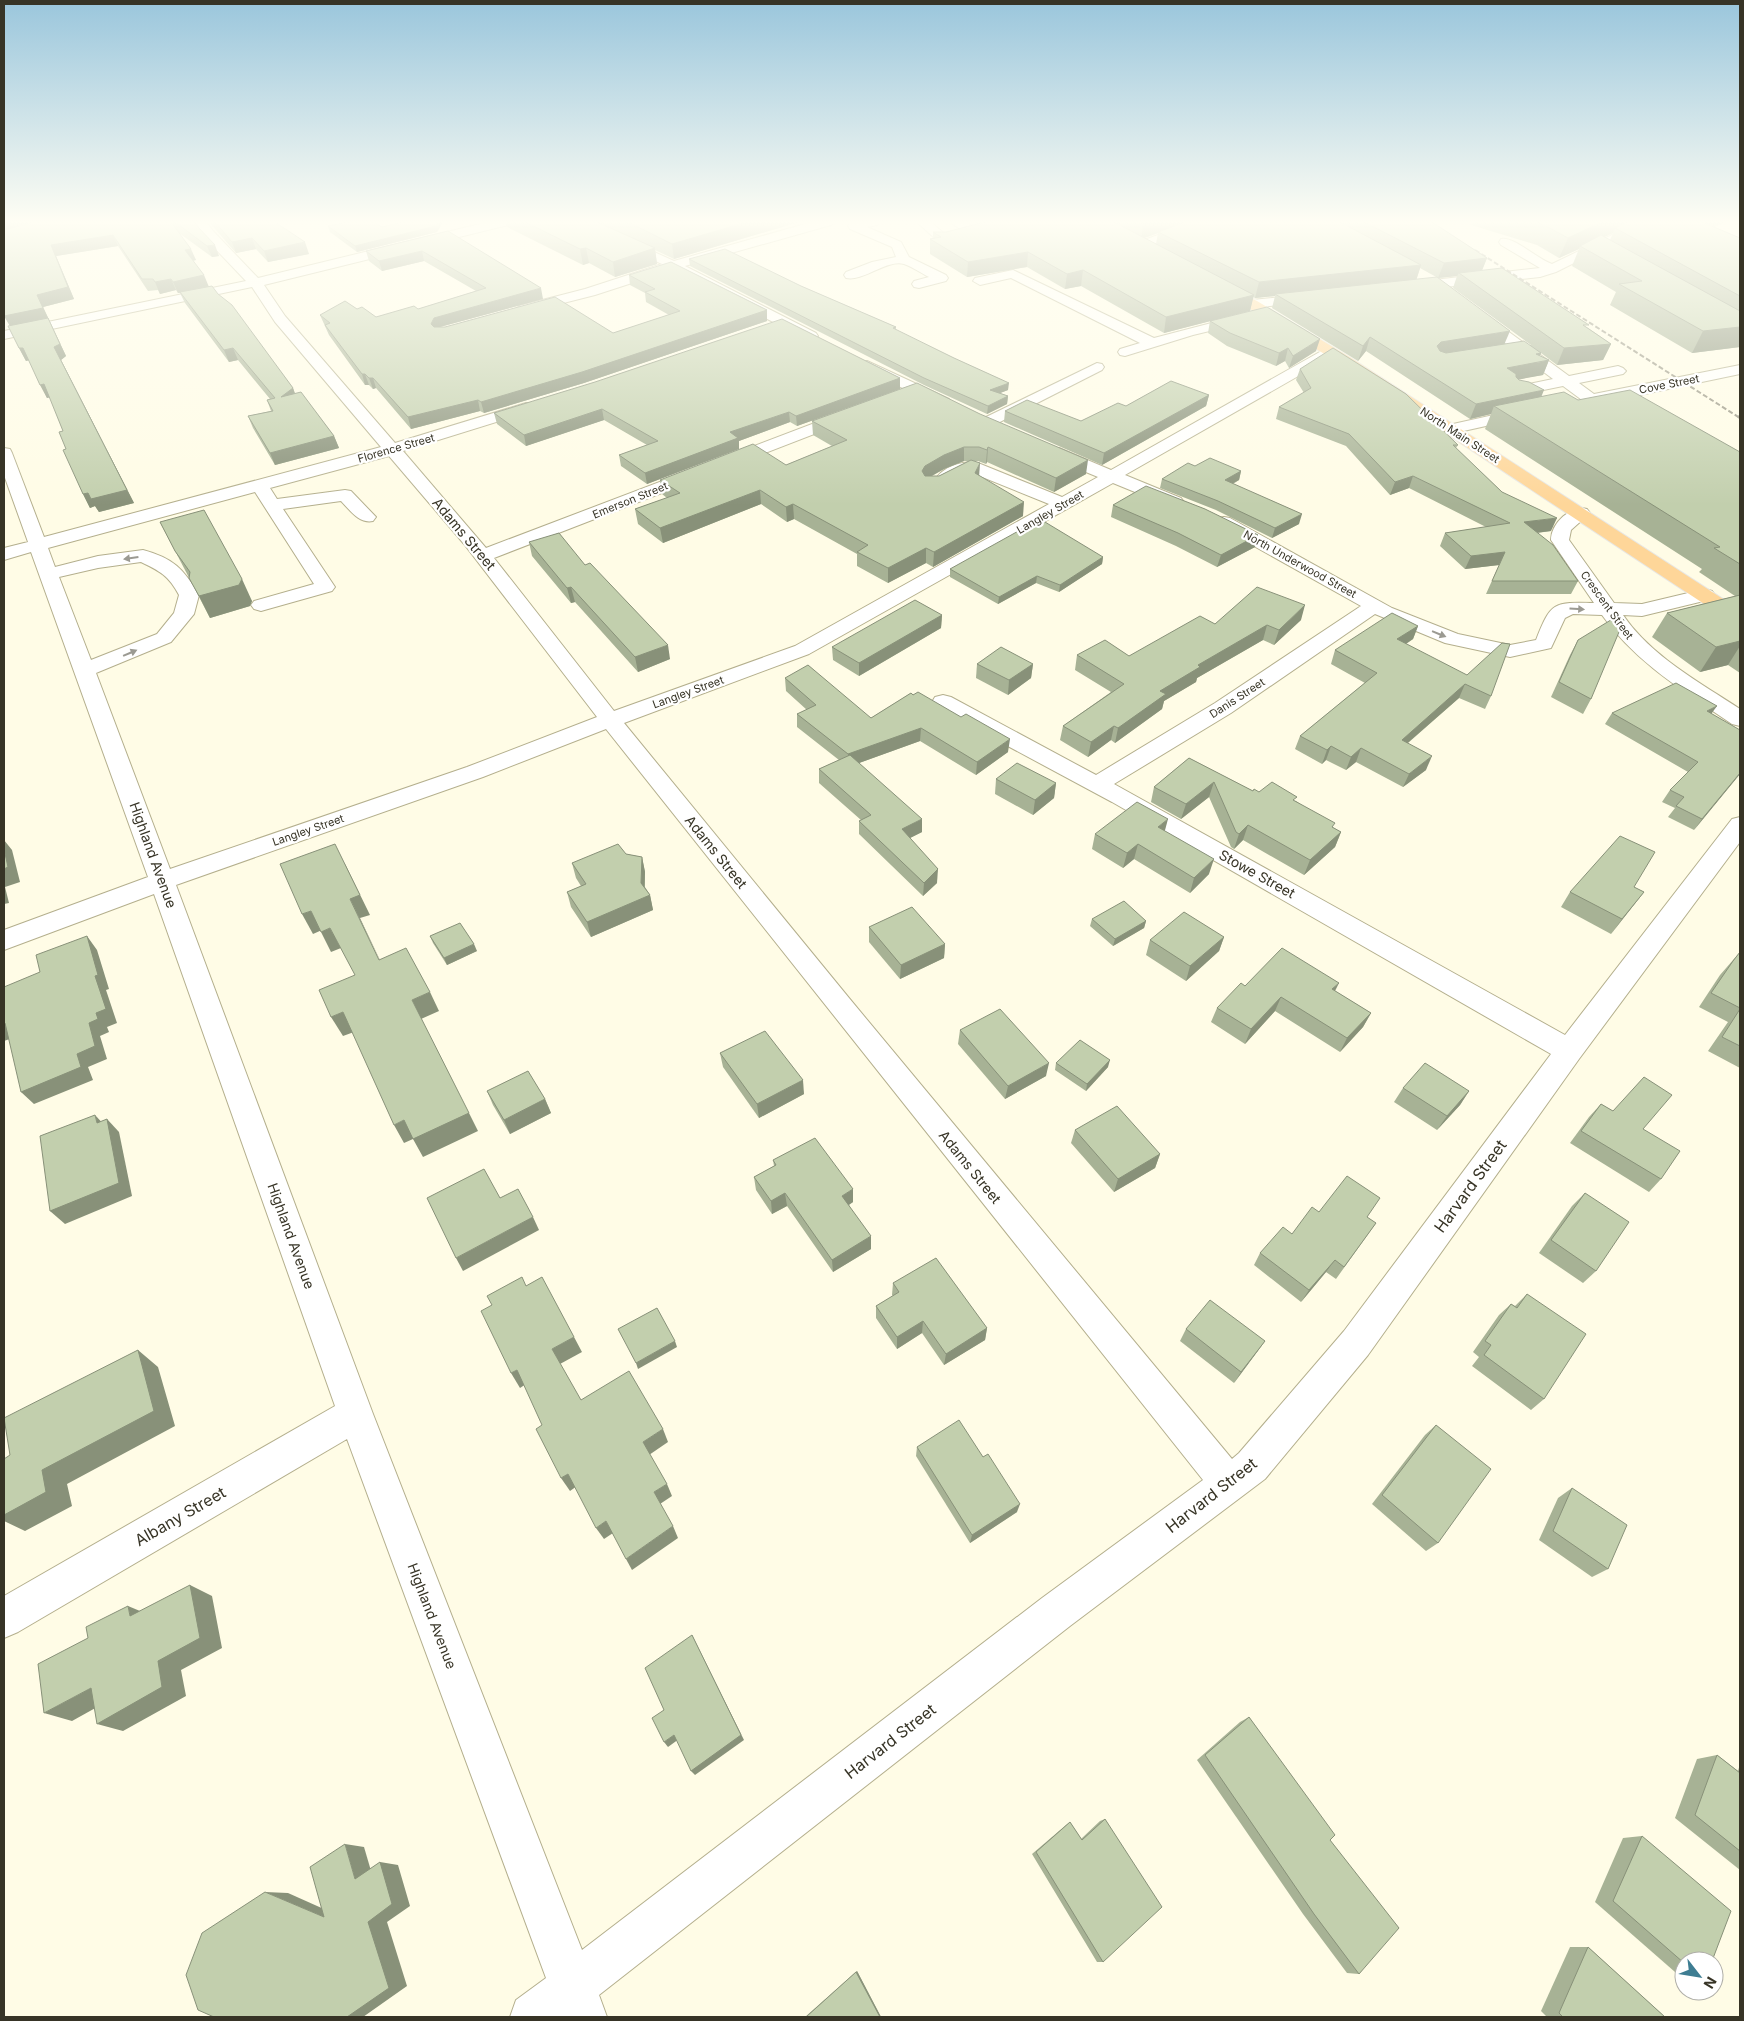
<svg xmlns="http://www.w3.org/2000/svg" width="1744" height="2021" viewBox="0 0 1744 2021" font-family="Inter,sans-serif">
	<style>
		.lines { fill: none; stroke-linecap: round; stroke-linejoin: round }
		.minor-casing { stroke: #b4af8d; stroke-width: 2 }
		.major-casing { stroke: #e7e7e5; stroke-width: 2 }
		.minor { fill: #fff; fill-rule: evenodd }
		.major { fill: #fed699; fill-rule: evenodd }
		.rail-far1 { stroke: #959280; stroke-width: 2; stroke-dasharray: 5 2.5; stroke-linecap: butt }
		.rail { stroke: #959280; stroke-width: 2.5; stroke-dasharray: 7 3; stroke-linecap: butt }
		.wall { fill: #a7b295; fill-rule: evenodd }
		.shaded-wall { fill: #889179 }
		.building { fill: #c2cfad; stroke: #889179 }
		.oneway { fill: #9b9a92 }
		.labels { text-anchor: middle; stroke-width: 4.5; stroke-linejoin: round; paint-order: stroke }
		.far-street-label { font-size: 11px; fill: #373426; stroke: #fff }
		.street-label { font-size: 14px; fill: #373426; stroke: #fff }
		.near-street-label { font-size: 16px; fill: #373426; stroke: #fff }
	</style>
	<rect width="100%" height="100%" fill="#fffce6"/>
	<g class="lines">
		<g class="minor-casing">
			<g id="minor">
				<path d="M 194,222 L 206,222 L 213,231 L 258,278 L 488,222 L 510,222 L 508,225 L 264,285 L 285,316 L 395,443 L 526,403 L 538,403 L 540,406 L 538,409 L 403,451 L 486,548 L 841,413 L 853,413 L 855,416 L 853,419 L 494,558 L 614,711 L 795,646 L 1049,504 L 970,472 C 959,475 952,484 940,481 L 937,477 C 945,466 965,460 978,463 L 1062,497 L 1098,477 L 1047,456 L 1045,452 L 1047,448 L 1059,448 L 1111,470 L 1325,349 L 1335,349 L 1337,352 L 1335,355 L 1125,475 L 1181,498 L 1184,502 L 1181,506 L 1175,507 L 1169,506 L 1113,483 L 809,654 L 624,723 L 849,998 L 1232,1459 L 1239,1453 L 1344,1331 L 1551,1054 L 1112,802 L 935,707 L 932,702 L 935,697 L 943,695 L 951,697 L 1096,775 L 1215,703 L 1361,606 L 1218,526 L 1215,522 L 1218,518 L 1224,517 L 1230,518 L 1392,608 L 1458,634 L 1510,645 L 1536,640 C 1551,602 1553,602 1594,603 L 1551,540 C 1551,523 1571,505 1587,509 L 1590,513 L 1571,530 L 1569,540 L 1614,603 L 1642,604 L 1705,589 L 1712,591 L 1715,595 L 1712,599 L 1642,616 L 1623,615 C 1651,656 1699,682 1740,709 L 1740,726 L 1732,724 C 1685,692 1635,662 1602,615 L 1573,614 L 1565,618 L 1551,648 L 1510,657 L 1445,643 L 1375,614 L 1231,713 L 1114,784 L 1565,1035 L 1732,819 L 1740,817 L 1740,842 L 1579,1059 L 1368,1355 L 1265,1479 L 1070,1626 L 599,1995 L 607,2017 L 510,2017 L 516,2000 L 546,1978 L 347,1439 L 18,1632 L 4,1638 L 4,1596 L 335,1406 L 154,894 L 4,950 L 4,930 L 148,877 L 31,552 L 4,560 L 4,548 L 28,542 L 4,475 L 4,448 L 10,449 L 12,453 L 44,537 L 381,447 L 275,322 L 252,287 L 4,339 L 4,331 L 246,281 L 204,237 ZM 389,456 L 464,544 L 597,717 L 467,767 L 170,869 L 96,673 L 171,642 L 194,614 L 199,595 C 184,569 173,558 143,550 L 98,556 L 55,567 L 48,548 L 255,492 L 314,584 L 254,601 L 251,605 L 254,609 L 261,611 L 268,609 L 332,591 L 335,587 L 283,509 L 341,501 C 350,510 359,524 373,521 L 376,517 L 351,491 L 345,490 L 277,499 L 270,488 ZM 141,562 C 160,571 169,576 179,595 L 174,613 L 157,634 L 91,660 L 59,577 L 98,568 ZM 606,729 L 1203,1480 L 1042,1598 L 582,1950 L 373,1414 L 176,885 L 483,777 Z"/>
				<path d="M 571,222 L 588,222 L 674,261 L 812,222 L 833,222 L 831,225 L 685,266 L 816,333 L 818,336 L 816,339 L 806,339 L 672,270 L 595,295 L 524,313 L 519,312 L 517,309 L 519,306 L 585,289 L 662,264 Z"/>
				<path d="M 854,222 L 879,222 L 877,225 L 867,227 L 901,242 L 909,257 L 946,275 L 948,278 L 946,281 L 919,288 L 914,287 L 912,284 L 914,281 L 929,277 C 921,273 913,267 904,264 C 887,259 863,282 846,278 L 844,275 L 846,272 L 872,262 L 896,257 L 892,247 L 850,229 L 848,226 L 850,223 Z"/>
				<path d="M 917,222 L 931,222 L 948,237 L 966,233 L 950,222 L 966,222 L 984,234 L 982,237 L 945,245 L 941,244 Z"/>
				<path d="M 1194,222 L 1212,222 L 1210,225 L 1144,249 L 1136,249 L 1134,246 L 1136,243 Z"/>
				<path d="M 1639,222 L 1656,222 L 1556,272 L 1540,277 L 1407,291 L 1400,287 L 1407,283 L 1540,268 L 1501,245 L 1499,242 L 1501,239 C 1514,236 1537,259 1552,264 Z"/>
				<path d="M 1013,270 L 1154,338 L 1246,314 L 1253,318 L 1251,321 L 1193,335 L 1125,356 L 1120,355 L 1118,352 L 1120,349 L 1140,343 L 1011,278 L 980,285 L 973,281 L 975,278 Z"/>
				<path d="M 1310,294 L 1315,295 L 1317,298 L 1315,301 L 1252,308 L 1245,304 L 1252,300 Z"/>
				<path d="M 1478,312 L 1483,313 L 1569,376 L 1618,366 L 1623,368 L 1626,371 L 1623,374 L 1579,383 L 1594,394 L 1740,365 L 1740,374 L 1592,405 L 1586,403 L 1563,386 L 1519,395 L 1514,393 L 1511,390 L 1514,387 L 1553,379 L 1473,319 L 1471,316 L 1473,313 Z"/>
				<path d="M 867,361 L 949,399 L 951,402 L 949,405 L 937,405 L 862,368 L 860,365 L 862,362 Z"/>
				<path d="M 1097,363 L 1102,364 L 1104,367 L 1102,370 L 992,426 L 980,426 L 978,423 L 980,420 Z"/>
				<path d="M 1525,408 L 1531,410 L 1533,413 L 1531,416 L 1450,434 L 1444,432 L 1442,429 L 1444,426 Z"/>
			</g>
		</g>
		<g class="major-casing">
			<path id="major" d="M 1219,283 L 1257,301 L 1351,358 L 1740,610 L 1740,625 L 1733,623 L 1341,364 L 1247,307 L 1214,290 L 1212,287 Z"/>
		</g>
		<use href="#minor" class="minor"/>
		<use href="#major" class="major"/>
		<path class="rail-far1" d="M 1475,250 L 1740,418"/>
		<path class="rail" d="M 1738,416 L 1740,418"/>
	</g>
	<g class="wall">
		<path d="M 4,222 L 195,222 L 219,256 L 212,257 L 179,233 L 196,260 L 193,261 L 208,286 L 293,388 L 295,394 L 334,436 L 339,448 L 275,465 L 253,428 L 248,416 L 271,411 L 267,400 L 270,399 L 238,360 L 229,362 L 185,303 L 180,293 L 178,293 L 176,290 L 160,294 L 158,290 L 148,291 L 118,246 L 56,256 L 74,299 L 43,307 L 66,356 L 61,360 L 134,503 L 99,512 L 95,506 L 90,508 L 83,494 L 66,449 L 63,431 L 50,397 L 47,398 L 29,360 L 26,361 L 19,348 L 10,326 Z"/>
		<path d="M 209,222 L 275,222 L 309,254 L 268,262 L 256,249 L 236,253 Z"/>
		<path d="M 403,222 L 443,222 L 437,232 L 357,252 L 330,232 L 328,226 L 382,227 Z"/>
		<path d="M 506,222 L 799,222 L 674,259 L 655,250 L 657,264 L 615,277 L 589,263 L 583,265 L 507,227 Z"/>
		<path d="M 974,222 L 1432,222 L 1487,258 L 1482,270 L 1588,328 L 1611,344 L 1603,360 L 1557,365 L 1541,353 L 1540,356 L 1549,360 L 1543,375 L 1518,379 L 1541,396 L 1578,400 L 1740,452 L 1740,673 L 1728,665 L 1700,672 L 1652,637 L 1667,613 L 1735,596 L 1699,572 L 1702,569 L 1485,429 L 1491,414 L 1470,419 L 1366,351 L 1358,361 L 1272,308 L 1275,296 L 1255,298 L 1253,297 L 1250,311 L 1222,318 L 1316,351 L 1289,368 L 1285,361 L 1276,366 L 1227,346 L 1208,333 L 1210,321 L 1164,333 L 1081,286 L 1065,289 L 1027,267 L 967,277 L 930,254 L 930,239 L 933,238 L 933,232 L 946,232 L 978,224 ZM 1158,233 L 1156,244 L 1144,238 L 1148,237 ZM 1420,268 L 1438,278 L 1457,276 L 1453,288 L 1531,345 L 1505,344 L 1416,280 Z"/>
		<path d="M 1472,222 L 1725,222 L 1714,227 L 1740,238 L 1740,347 L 1692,353 L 1610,305 L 1616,292 L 1572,266 L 1579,249 L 1559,258 L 1537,245 L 1471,225 ZM 1613,233 L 1610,240 L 1604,237 Z"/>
		<path d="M 448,231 L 543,299 L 440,327 L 613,333 L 669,315 L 646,302 L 645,293 L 630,285 L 629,275 L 767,310 L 767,321 L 584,383 L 484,413 L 480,411 L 411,429 L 376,388 L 373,389 L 369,385 L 365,385 L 329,335 L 320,315 L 357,309 L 376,317 L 418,309 L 476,291 L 424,261 L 382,271 L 369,261 L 366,251 Z"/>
		<path d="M 689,259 L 801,286 L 896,327 L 896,330 L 1008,390 L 1000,393 L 1008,396 L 1007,404 L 987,414 L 924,385 L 690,266 Z"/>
		<path d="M 1300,369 L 1458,445 L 1456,448 L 1502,492 L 1551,531 L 1537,533 L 1578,581 L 1571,594 L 1486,594 L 1499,565 L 1465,569 L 1440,546 L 1445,533 L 1486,527 L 1409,488 L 1390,495 L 1346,446 L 1276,419 L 1279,407 L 1304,393 L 1296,380 Z"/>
		<path d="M 900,378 L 900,389 L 797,426 L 790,422 L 739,441 L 739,449 L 647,484 L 621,466 L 619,455 L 647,445 L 604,420 L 526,446 L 497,424 L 494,413 Z"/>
		<path d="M 917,383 L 1086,474 L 1054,492 L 987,462 L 986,464 L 978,461 L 974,461 L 979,475 L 1023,516 L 933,567 L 926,563 L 888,583 L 857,566 L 857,554 L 794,519 L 787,522 L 761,504 L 663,543 L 638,524 L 635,509 L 667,498 L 662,494 L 660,480 L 786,465 L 832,446 L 813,435 L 812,421 ZM 964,461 L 968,461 L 939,476 L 932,476 L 944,469 Z"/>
		<path d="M 1209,395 L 1206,406 L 1102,465 L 1004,422 L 1005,411 L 1081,421 L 1126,406 Z"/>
		<path d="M 1195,466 L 1241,471 L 1239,480 L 1233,484 L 1299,524 L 1272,538 L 1216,510 L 1160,488 L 1162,479 Z"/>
		<path d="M 1113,505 L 1258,535 L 1255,547 L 1217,567 L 1176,546 L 1111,517 Z"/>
		<path d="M 160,522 L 252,601 L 250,606 L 210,618 Z"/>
		<path d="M 529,542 L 670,659 L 638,672 L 575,602 L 571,603 L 532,556 Z"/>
		<path d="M 1103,557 L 1102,564 L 1059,592 L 1036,583 L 998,604 L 950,577 L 950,569 Z"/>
		<path d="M 942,615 L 941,628 L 859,676 L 833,660 L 832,647 Z"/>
		<path d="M 1301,620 L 1274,645 L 1263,640 L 1197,678 L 1196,682 L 1164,701 L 1162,709 L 1115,743 L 1111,740 L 1088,757 L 1060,740 L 1063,726 L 1111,692 L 1075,670 L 1077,655 L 1129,656 L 1215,624 Z"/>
		<path d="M 1418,626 L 1413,639 L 1406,644 L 1491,696 L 1485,709 L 1459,698 L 1408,743 L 1426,770 L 1403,787 L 1356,762 L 1346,770 L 1326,760 L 1322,764 L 1295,749 L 1300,736 L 1365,683 L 1331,664 L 1335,650 Z"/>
		<path d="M 1578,640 L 1591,699 L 1583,714 L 1551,697 L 1570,655 Z"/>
		<path d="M 977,664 L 1033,664 L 1031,678 L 1008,695 L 976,678 Z"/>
		<path d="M 785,678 L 871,718 L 911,693 L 1008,752 L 976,775 L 920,741 L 859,763 L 922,832 L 910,838 L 937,883 L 923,896 L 859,834 L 859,821 L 861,820 L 819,783 L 819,769 L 839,760 L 797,727 L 797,714 L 807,710 L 786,691 Z"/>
		<path d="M 1612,713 L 1712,714 L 1740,774 L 1694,830 L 1668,817 L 1675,808 L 1662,802 L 1670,790 L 1688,772 L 1605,724 Z"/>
		<path d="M 1189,758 L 1253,791 L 1296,801 L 1334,828 L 1341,832 L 1335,847 L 1304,875 L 1243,840 L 1234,849 L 1231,847 L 1209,797 L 1181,819 L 1151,802 L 1154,787 Z"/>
		<path d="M 996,779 L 1056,783 L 1054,798 L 1033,815 L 995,794 Z"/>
		<path d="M 1165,831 L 1209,874 L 1190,893 L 1134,859 L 1123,868 L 1092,849 L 1095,834 Z"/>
		<path d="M 626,854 L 642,857 L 645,872 L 645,887 L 650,895 L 653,910 L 591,937 L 571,907 L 567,892 L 581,886 L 576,878 L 572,863 Z"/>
		<path d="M 1634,887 L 1644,892 L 1611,934 L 1561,907 L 1570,892 Z"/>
		<path d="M 1092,919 L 1146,921 L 1144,928 L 1113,946 L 1090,926 Z"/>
		<path d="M 869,927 L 945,944 L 944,958 L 900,979 L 869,942 Z"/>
		<path d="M 430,936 L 477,951 L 447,965 L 433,943 Z"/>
		<path d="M 1224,937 L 1219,951 L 1186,981 L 1146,955 L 1150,940 Z"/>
		<path d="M 1740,952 L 1740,1068 L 1708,1051 L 1728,1022 L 1699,1007 L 1720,975 Z"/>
		<path d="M 1245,986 L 1335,991 L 1371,1013 L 1363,1027 L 1340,1052 L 1275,1011 L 1245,1044 L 1211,1022 L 1217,1008 Z"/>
		<path d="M 960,1030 L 1046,1076 L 1005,1099 L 958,1044 Z"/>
		<path d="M 720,1053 L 804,1094 L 759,1118 L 723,1067 Z"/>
		<path d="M 1056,1063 L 1108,1067 L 1086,1091 L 1055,1070 Z"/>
		<path d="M 1403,1088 L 1469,1091 L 1460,1105 L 1437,1130 L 1394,1102 Z"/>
		<path d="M 487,1091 L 545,1099 L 551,1113 L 510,1134 L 493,1105 Z"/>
		<path d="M 1601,1104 L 1643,1129 L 1661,1179 L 1649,1192 L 1570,1143 L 1589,1117 Z"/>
		<path d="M 1075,1130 L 1160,1154 L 1155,1168 L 1114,1192 L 1071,1143 Z"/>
		<path d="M 773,1160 L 853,1202 L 849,1205 L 871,1249 L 833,1272 L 787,1206 L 772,1214 L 756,1190 L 754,1177 L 774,1166 Z"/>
		<path d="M 1585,1193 L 1596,1271 L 1583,1283 L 1539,1253 L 1572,1206 Z"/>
		<path d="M 1319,1212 L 1376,1223 L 1336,1279 L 1326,1272 L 1301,1302 L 1254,1265 L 1260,1253 L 1292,1234 Z"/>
		<path d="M 893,1283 L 987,1328 L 985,1340 L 944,1365 L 922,1333 L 897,1349 L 876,1318 L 876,1306 L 893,1296 L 892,1295 Z"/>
		<path d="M 1527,1294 L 1544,1399 L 1531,1410 L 1472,1366 L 1479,1357 L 1473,1352 L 1499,1315 L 1511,1304 L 1515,1306 Z"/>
		<path d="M 1186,1329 L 1265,1341 L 1257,1352 L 1234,1383 L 1180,1341 Z"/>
		<path d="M 1436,1425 L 1438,1543 L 1426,1551 L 1372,1504 L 1425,1435 Z"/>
		<path d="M 917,1447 L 983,1457 L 1017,1512 L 970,1543 L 916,1456 Z"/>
		<path d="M 1572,1488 L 1608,1569 L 1592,1577 L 1539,1540 L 1558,1498 Z"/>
		<path d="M 1249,1717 L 1330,1840 L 1359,1974 L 1347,1973 L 1303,1914 L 1197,1760 L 1240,1722 Z"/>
		<path d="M 1717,1755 L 1738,1771 L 1740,1764 L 1740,1870 L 1675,1818 L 1697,1759 Z"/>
		<path d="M 1105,1819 L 1103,1962 L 1097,1962 L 1032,1854 L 1066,1825 L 1070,1822 L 1081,1839 L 1100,1821 Z"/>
		<path d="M 1642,1836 L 1684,1961 L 1684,1979 L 1683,1979 L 1595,1902 L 1623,1838 Z"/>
		<path d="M 1570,1947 L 1588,1947 L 1665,2017 L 1547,2017 L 1541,2011 Z"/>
		<path d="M 857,1971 L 881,2017 L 805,2017 Z"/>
	</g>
	<g class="shaded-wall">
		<path d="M 4,222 L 34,222 L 4,230 Z"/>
		<path d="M 438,222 L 443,222 L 437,232 L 357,252 L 355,246 Z"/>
		<path d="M 747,222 L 799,222 L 674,259 L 672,244 Z"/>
		<path d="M 1149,222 L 1188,222 L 1158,232 L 1158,233 L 1141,239 L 1143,224 Z"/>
		<path d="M 1602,222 L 1634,222 L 1615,228 L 1613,233 L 1583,247 L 1580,246 L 1579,249 L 1559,258 L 1568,238 Z"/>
		<path d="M 1702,222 L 1725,222 L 1714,227 Z"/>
		<path d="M 113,235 L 118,246 L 56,256 L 74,299 L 43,307 L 66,356 L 61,360 L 134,503 L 99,512 L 95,506 L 90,508 L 83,494 L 88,493 L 127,490 L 11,328 L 4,316 L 51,245 Z"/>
		<path d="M 252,238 L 256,249 L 236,253 L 232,242 Z"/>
		<path d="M 305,242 L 309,254 L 268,262 L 264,251 Z"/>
		<path d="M 215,245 L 219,256 L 212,257 L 207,246 Z"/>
		<path d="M 586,248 L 589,263 L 583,265 L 580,249 Z"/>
		<path d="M 655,248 L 657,264 L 615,277 L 613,262 Z"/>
		<path d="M 191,249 L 196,260 L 190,261 L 185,250 Z"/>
		<path d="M 422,251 L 424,261 L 382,271 L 379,261 Z"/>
		<path d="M 1028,252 L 1027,267 L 967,277 L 968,262 Z"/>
		<path d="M 1487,258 L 1481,273 L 1459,273 L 1457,276 L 1438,278 L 1444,263 Z"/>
		<path d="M 1421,265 L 1416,281 L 1275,294 L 1275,296 L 1255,298 L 1259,282 Z"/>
		<path d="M 1083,270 L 1081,286 L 1065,289 L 1067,274 Z"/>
		<path d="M 204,275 L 209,287 L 178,293 L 173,282 Z"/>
		<path d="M 171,279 L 176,290 L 160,294 L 155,282 Z"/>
		<path d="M 541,288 L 543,299 L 436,328 L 433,334 L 431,324 L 434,318 Z"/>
		<path d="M 1254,295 L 1250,311 L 1164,333 L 1166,317 Z"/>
		<path d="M 767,310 L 767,321 L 584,383 L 484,413 L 481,402 Z"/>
		<path d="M 1740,327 L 1740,347 L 1692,353 L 1703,331 Z"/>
		<path d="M 1510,331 L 1504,345 L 1436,356 L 1437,346 L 1441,342 Z"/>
		<path d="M 1370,337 L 1366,351 L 1358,361 L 1363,346 Z"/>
		<path d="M 1320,339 L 1316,351 L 1289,368 L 1293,356 Z"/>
		<path d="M 1611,344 L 1603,360 L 1557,365 L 1564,348 Z"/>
		<path d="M 19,348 L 23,348 L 30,360 L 26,361 Z"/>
		<path d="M 233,348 L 238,360 L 229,362 L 224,350 Z"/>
		<path d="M 1288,348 L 1285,361 L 1276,366 L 1279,353 Z"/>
		<path d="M 1541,353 L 1537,363 L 1549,360 L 1543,375 L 1501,383 L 1507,368 L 1536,354 Z"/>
		<path d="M 362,374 L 365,374 L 369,385 L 365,385 Z"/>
		<path d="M 369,378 L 373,378 L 376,388 L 373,389 Z"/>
		<path d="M 900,378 L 900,389 L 797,426 L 796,416 Z"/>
		<path d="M 1009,383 L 1008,390 L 990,397 L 990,390 Z"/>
		<path d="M 44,384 L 51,397 L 47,398 L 40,385 Z"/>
		<path d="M 293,388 L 297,399 L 281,397 Z"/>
		<path d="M 1544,390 L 1538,405 L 1494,406 L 1491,414 L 1470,419 L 1476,404 Z"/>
		<path d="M 1209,395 L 1206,406 L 1102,465 L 1104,453 Z"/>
		<path d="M 1008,396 L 1007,404 L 987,414 L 988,406 Z"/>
		<path d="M 478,400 L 480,411 L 411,429 L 408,417 Z"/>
		<path d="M 602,409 L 604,420 L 526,446 L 524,435 Z"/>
		<path d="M 789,412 L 790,422 L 739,441 L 739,449 L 647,484 L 645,473 L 730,432 Z"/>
		<path d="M 334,436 L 339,448 L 275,465 L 270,453 Z"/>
		<path d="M 964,447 L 964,461 L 944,469 L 924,480 L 922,471 L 925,466 L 944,455 Z"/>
		<path d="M 988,447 L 987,462 L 986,464 L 987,450 Z"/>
		<path d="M 1088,460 L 1086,474 L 1054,492 L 1056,478 Z"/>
		<path d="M 980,463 L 979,478 L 975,473 Z"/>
		<path d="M 1241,471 L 1239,480 L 1222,489 L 1225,480 Z"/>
		<path d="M 1413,476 L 1409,488 L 1390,495 L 1395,482 Z"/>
		<path d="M 760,490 L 761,504 L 663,543 L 660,528 Z"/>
		<path d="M 1024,502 L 1023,516 L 933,567 L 934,552 Z"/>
		<path d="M 793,504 L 794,519 L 787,522 L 786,507 Z"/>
		<path d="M 1302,514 L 1299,524 L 1272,538 L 1275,528 Z"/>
		<path d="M 1557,518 L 1551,531 L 1518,535 L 1524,522 Z"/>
		<path d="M 1258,535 L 1255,547 L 1217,567 L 1221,555 Z"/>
		<path d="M 926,548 L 926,563 L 888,583 L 888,568 Z"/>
		<path d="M 1505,552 L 1499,565 L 1465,569 L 1471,556 Z"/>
		<path d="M 1103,557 L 1102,564 L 1059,592 L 1060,585 Z"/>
		<path d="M 1037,576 L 1036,583 L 998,604 L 999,597 Z"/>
		<path d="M 242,579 L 252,601 L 250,606 L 210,618 L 199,596 Z"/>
		<path d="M 571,587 L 575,602 L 571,603 L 567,588 Z"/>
		<path d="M 1305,605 L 1301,620 L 1274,645 L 1279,630 Z"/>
		<path d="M 942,615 L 941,628 L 859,676 L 859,663 Z"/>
		<path d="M 1267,625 L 1263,640 L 1197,678 L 1196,682 L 1164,701 L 1162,709 L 1115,743 L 1118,728 L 1160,691 L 1198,665 Z"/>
		<path d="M 1418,626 L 1413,639 L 1392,653 L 1397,639 Z"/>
		<path d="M 1740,641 L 1740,646 L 1728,665 L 1700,672 L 1716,647 Z"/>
		<path d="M 668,645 L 670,659 L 638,672 L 635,657 Z"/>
		<path d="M 1033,664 L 1031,678 L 1008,695 L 1009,680 Z"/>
		<path d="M 1465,684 L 1459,698 L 1396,753 L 1402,740 Z"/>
		<path d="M 1717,706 L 1709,717 L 1707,711 Z"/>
		<path d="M 1114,726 L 1111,740 L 1088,757 L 1091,742 Z"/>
		<path d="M 921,728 L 920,741 L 848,767 L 848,754 Z"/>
		<path d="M 1010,739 L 1008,752 L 976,775 L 977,762 Z"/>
		<path d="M 1331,746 L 1326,760 L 1322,764 L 1327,750 Z"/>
		<path d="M 1361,748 L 1356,762 L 1346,770 L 1351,757 Z"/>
		<path d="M 1432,756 L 1426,770 L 1403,787 L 1409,774 Z"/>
		<path d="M 1740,773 L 1740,774 L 1694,830 L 1702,819 Z"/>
		<path d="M 1214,782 L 1209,797 L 1181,819 L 1186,804 Z"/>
		<path d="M 1056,783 L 1054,798 L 1033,815 L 1035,800 Z"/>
		<path d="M 922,819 L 922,832 L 902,842 L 902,829 Z"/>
		<path d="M 1168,819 L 1164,834 L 1158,827 Z"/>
		<path d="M 1248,825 L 1243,840 L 1234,849 L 1239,834 Z"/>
		<path d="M 1341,832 L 1335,847 L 1304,875 L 1310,860 Z"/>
		<path d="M 4,840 L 12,850 L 20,882 L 5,887 L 9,903 L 4,904 Z"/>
		<path d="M 1138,844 L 1134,859 L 1123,868 L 1127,853 Z"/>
		<path d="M 642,857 L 645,872 L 644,897 L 641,883 Z"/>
		<path d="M 1214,859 L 1209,874 L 1190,893 L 1194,878 Z"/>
		<path d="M 345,864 L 370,915 L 360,918 L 389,979 L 350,899 Z"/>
		<path d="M 938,869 L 937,883 L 923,896 L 924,883 Z"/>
		<path d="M 1644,892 L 1611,934 L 1622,919 Z"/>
		<path d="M 650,895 L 653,910 L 591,937 L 587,922 Z"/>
		<path d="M 311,911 L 322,930 L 313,934 L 302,914 Z"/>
		<path d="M 1146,921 L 1144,928 L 1113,946 L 1115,939 Z"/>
		<path d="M 330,928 L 341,948 L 331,952 L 321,932 Z"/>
		<path d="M 87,936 L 97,950 L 109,989 L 106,990 L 117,1023 L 107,1027 L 109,1032 L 100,1036 L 107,1059 L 88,1067 L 93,1080 L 34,1104 L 21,1092 L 89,1023 L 96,1013 L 95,976 Z"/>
		<path d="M 1224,937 L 1219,951 L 1186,981 L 1190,966 Z"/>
		<path d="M 474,944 L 477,951 L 447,965 L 444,958 Z"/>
		<path d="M 945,944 L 944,958 L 900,979 L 901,965 Z"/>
		<path d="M 1339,983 L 1332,997 L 1332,989 Z"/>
		<path d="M 430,992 L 439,1011 L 421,1019 L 412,1000 Z"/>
		<path d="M 1281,997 L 1275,1011 L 1245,1044 L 1251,1029 Z"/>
		<path d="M 343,1012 L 354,1032 L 343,1036 L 331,1017 Z"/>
		<path d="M 1371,1013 L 1363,1027 L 1340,1052 L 1347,1038 Z"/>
		<path d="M 4,1023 L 5,1023 L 18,1036 L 4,1041 Z"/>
		<path d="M 1110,1060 L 1108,1067 L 1086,1091 L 1087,1084 Z"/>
		<path d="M 1049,1063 L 1046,1076 L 1005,1099 L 1008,1086 Z"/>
		<path d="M 803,1080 L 804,1094 L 759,1118 L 757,1104 Z"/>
		<path d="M 1469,1091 L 1460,1105 L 1437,1130 L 1447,1116 Z"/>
		<path d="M 545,1099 L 551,1113 L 510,1134 L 504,1120 Z"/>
		<path d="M 469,1113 L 478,1131 L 423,1157 L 413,1139 L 404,1143 L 394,1125 L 404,1120 Z"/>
		<path d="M 95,1115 L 108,1129 L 97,1123 Z"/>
		<path d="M 107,1119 L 119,1132 L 132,1196 L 65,1224 L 50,1211 Z"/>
		<path d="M 1160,1154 L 1155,1168 L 1114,1192 L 1118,1179 Z"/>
		<path d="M 853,1189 L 853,1202 L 842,1209 L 842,1196 Z"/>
		<path d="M 785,1193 L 787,1206 L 772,1214 L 771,1201 Z"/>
		<path d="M 533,1217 L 539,1230 L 463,1271 L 456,1258 Z"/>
		<path d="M 871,1236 L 871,1249 L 833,1272 L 832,1260 Z"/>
		<path d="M 1335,1260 L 1326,1272 L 1301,1302 L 1309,1290 Z"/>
		<path d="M 923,1321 L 922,1333 L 897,1349 L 897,1337 Z"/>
		<path d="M 987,1328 L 985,1340 L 944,1365 L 946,1354 Z"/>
		<path d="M 574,1337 L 582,1352 L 560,1364 L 552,1349 Z"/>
		<path d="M 675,1341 L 677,1347 L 638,1369 L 636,1363 Z"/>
		<path d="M 1265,1341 L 1257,1352 L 1234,1383 L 1241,1372 Z"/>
		<path d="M 138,1350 L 158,1367 L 175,1426 L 67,1484 L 72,1506 L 25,1531 L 4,1521 L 4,1515 L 42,1470 Z"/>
		<path d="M 517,1370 L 526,1384 L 520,1388 L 511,1373 Z"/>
		<path d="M 663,1429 L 668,1442 L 649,1455 L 643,1442 Z"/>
		<path d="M 568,1474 L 577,1486 L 570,1491 L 561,1478 Z"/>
		<path d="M 667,1484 L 672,1496 L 660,1504 L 654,1492 Z"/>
		<path d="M 1020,1504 L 1017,1512 L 970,1543 L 972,1535 Z"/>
		<path d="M 606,1521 L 613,1533 L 604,1539 L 596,1528 Z"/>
		<path d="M 673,1526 L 678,1538 L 632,1570 L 626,1559 Z"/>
		<path d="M 190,1585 L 212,1596 L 222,1648 L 181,1670 L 186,1696 L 123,1731 L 97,1724 L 158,1661 Z"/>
		<path d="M 128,1606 L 152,1616 L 130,1616 Z"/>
		<path d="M 692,1635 L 744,1740 L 695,1775 L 691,1771 Z"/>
		<path d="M 91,1688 L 117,1696 L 72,1721 L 44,1713 Z"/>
		<path d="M 674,1735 L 679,1739 L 668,1747 L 664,1742 Z"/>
		<path d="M 345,1844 L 364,1847 L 374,1881 L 355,1879 Z"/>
		<path d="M 380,1862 L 398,1865 L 410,1906 L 387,1922 L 407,1986 L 363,2017 L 347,2017 L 368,1922 Z"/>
		<path d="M 265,1892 L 288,1893 L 344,1918 L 324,1917 Z"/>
		<path d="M 857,1971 L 881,2017 L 880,2017 L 856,1972 Z"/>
	</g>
	<g class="building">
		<path d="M 33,222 L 171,222 L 191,249 L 185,250 L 204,275 L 173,282 L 171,279 L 155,282 L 153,279 L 142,279 L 113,235 L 51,245 L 68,287 L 37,295 L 43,308 L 4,316 L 4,230 Z"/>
		<path d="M 175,222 L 195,222 L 198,227 L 215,245 L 207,246 Z"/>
		<path d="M 215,222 L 275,222 L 305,242 L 264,251 L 252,238 L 232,242 Z"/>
		<path d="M 347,222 L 374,222 L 382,227 L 403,222 L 438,222 L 436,226 L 355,246 L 328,226 Z"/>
		<path d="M 525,222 L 597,222 L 655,248 L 613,262 L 586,248 L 580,249 Z"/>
		<path d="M 628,222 L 747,222 L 672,244 Z"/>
		<path d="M 985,222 L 1114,222 L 1254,295 L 1166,317 L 1083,270 L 1067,274 L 1028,252 L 968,262 L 930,239 L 941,237 L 933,232 L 946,232 Z"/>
		<path d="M 1139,222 L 1149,222 L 1143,224 Z"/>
		<path d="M 1185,222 L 1340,222 L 1421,265 L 1259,282 L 1158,232 Z"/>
		<path d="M 1364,222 L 1432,222 L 1487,258 L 1444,263 Z"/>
		<path d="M 1536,222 L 1602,222 L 1568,238 L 1544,225 Z"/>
		<path d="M 1627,222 L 1702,222 L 1740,238 L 1740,296 L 1615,228 Z"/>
		<path d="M 448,231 L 541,288 L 434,318 L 431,324 L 434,327 L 445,327 L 555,297 L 613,333 L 680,311 L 645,292 L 655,289 L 629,275 L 671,262 L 767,310 L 582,372 L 481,402 L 478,400 L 408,417 L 373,378 L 369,378 L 365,374 L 362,374 L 325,325 L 330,323 L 320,315 L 345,301 L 357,309 L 362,307 L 376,317 L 414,306 L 418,309 L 486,288 L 422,251 L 379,261 L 366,251 Z"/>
		<path d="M 1601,235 L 1740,311 L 1740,327 L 1703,331 L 1619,284 L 1642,281 L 1580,246 Z"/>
		<path d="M 725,249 L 801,286 L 896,327 L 893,328 L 954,358 L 1009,383 L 990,390 L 1008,396 L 988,406 L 924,378 L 689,259 Z"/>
		<path d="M 1502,268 L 1589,325 L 1583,325 L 1611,344 L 1564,348 L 1459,273 Z"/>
		<path d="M 1437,277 L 1510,331 L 1441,342 L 1437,346 L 1440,351 L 1446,353 L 1524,341 L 1541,353 L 1536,354 L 1549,360 L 1507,368 L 1516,374 L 1516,377 L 1519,380 L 1529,382 L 1544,390 L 1476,404 L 1370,337 L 1363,346 L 1275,294 Z"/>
		<path d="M 212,286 L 218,294 L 232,305 L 293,388 L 281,397 L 301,392 L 334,436 L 270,453 L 248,416 L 273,411 L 267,400 L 275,398 L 233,348 L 224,350 L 180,292 Z"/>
		<path d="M 1267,307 L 1320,339 L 1293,356 L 1288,348 L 1279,353 L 1230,333 L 1210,321 Z"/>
		<path d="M 48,318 L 60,344 L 54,347 L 127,490 L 91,499 L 88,493 L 83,494 L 63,450 L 66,449 L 59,432 L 63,431 L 44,384 L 40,385 L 23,348 L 19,348 L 8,326 Z"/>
		<path d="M 782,319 L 900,378 L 796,416 L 789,412 L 730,432 L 738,438 L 645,473 L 619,455 L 658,441 L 602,409 L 524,435 L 494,413 L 595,382 Z"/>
		<path d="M 1333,348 L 1406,394 L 1458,445 L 1453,445 L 1502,492 L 1557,518 L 1524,522 L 1553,545 L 1578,581 L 1492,581 L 1505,552 L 1471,556 L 1445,533 L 1510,523 L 1413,476 L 1395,482 L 1349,434 L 1279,407 L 1311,388 L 1300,369 Z"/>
		<path d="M 1171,381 L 1209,395 L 1104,453 L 1005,411 L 1027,400 L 1081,421 L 1118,403 L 1126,406 Z"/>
		<path d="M 917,383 L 980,414 L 1088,460 L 1056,478 L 988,447 L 987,450 L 979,447 L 964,447 L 944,455 L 925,466 L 922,471 L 925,476 L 939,476 L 971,460 L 980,463 L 975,473 L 1024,502 L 934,552 L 926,548 L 888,568 L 857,552 L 868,545 L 793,504 L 786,507 L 760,490 L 660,528 L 635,509 L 680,493 L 660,480 L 753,444 L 786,465 L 847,440 L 812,421 Z"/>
		<path d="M 1630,390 L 1740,452 L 1740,564 L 1714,548 L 1720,547 L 1494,406 L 1564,392 L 1578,400 Z"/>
		<path d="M 1210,458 L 1241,471 L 1225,480 L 1302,514 L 1275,528 L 1218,501 L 1162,479 L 1188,463 L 1195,466 Z"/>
		<path d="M 1146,486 L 1205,509 L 1258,535 L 1221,555 L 1178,533 L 1113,505 Z"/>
		<path d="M 204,510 L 242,579 L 239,585 L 199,596 L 189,578 L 190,572 L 175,551 L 160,522 Z"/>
		<path d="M 1040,519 L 1103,557 L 1060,585 L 1037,576 L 999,597 L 950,569 Z"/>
		<path d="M 559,533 L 585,565 L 590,563 L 668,645 L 635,657 L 571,587 L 567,588 L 529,542 Z"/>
		<path d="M 1257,587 L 1305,605 L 1279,630 L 1267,625 L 1198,665 L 1200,667 L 1160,691 L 1166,694 L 1118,728 L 1114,726 L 1091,742 L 1063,726 L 1124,684 L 1077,655 L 1105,640 L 1129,656 L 1200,616 L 1215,624 Z"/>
		<path d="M 1740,595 L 1740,641 L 1716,647 L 1667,613 Z"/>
		<path d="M 915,600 L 942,615 L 859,663 L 832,647 Z"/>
		<path d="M 1392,613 L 1418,626 L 1397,639 L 1467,675 L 1502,643 L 1510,644 L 1491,696 L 1465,684 L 1402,740 L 1432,756 L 1409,774 L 1361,748 L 1351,757 L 1331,746 L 1327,750 L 1300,736 L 1377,673 L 1335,650 Z"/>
		<path d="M 1619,615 L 1624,620 L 1591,699 L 1559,682 L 1578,640 Z"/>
		<path d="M 1001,647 L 1033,664 L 1009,680 L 977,664 Z"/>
		<path d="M 808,665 L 871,718 L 911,693 L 913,695 L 918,692 L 961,717 L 966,714 L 1010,739 L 977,762 L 921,728 L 848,754 L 797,714 L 816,705 L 785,678 Z"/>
		<path d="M 1676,683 L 1717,706 L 1707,711 L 1740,730 L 1740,773 L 1702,819 L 1676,806 L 1684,797 L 1670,790 L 1698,762 L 1612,713 Z"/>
		<path d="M 850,755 L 922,819 L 902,829 L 938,869 L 924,883 L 859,821 L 871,815 L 819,769 Z"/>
		<path d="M 1189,758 L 1253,791 L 1254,789 L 1259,792 L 1272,782 L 1297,797 L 1293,800 L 1335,823 L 1332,827 L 1341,832 L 1310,860 L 1248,825 L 1239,834 L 1236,832 L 1214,782 L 1186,804 L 1154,787 Z"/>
		<path d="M 1017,763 L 1056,783 L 1035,800 L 996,779 Z"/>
		<path d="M 1137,802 L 1168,819 L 1158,827 L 1214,859 L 1194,878 L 1138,844 L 1127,853 L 1095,834 Z"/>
		<path d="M 1620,836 L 1655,852 L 1634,887 L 1644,892 L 1622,919 L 1570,892 Z"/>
		<path d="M 335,844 L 360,895 L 350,899 L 379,960 L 406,948 L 430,992 L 412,1000 L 469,1113 L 413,1139 L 404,1120 L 394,1125 L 343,1012 L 331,1017 L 319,990 L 355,975 L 330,928 L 321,932 L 311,911 L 302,914 L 280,864 Z"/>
		<path d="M 618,844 L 626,854 L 642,857 L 641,883 L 650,895 L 587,922 L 567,892 L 586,884 L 572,863 Z"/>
		<path d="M 4,849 L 8,867 L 4,869 Z"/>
		<path d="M 1124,901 L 1146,921 L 1115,939 L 1092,919 Z"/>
		<path d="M 912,907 L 945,944 L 901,965 L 869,927 Z"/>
		<path d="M 1184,912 L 1224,937 L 1190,966 L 1150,940 Z"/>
		<path d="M 460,923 L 474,944 L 444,958 L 430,936 Z"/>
		<path d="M 87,936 L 98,975 L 95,976 L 106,1009 L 96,1013 L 98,1019 L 89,1023 L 95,1046 L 77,1054 L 81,1067 L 21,1092 L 5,1023 L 4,1023 L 4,987 L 40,972 L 36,955 Z"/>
		<path d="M 1282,948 L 1339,983 L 1332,989 L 1371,1013 L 1347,1038 L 1281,997 L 1251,1029 L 1217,1008 L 1241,983 L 1245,986 Z"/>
		<path d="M 1740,952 L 1740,1008 L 1711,993 L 1733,961 Z"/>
		<path d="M 1000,1009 L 1049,1063 L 1008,1086 L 960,1030 Z"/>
		<path d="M 1740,1009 L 1740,1046 L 1722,1037 Z"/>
		<path d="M 765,1031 L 803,1080 L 757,1104 L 720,1053 Z"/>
		<path d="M 1080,1040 L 1110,1060 L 1087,1084 L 1056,1063 Z"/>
		<path d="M 1425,1063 L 1469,1091 L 1447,1116 L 1403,1088 Z"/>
		<path d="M 528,1071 L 545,1099 L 504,1120 L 487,1091 Z"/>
		<path d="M 1644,1077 L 1672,1095 L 1643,1129 L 1680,1151 L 1661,1179 L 1581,1131 L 1601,1104 L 1613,1111 Z"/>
		<path d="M 1117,1106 L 1160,1154 L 1118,1179 L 1075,1130 Z"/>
		<path d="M 95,1115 L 97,1123 L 107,1119 L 119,1183 L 50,1211 L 40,1136 Z"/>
		<path d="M 815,1138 L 853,1189 L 842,1196 L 871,1236 L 832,1260 L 785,1193 L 771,1201 L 754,1177 L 776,1165 L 773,1160 Z"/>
		<path d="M 484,1169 L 500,1198 L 518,1189 L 533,1217 L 456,1258 L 427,1198 Z"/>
		<path d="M 1347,1176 L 1380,1198 L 1367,1217 L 1376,1223 L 1344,1267 L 1335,1260 L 1309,1290 L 1260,1253 L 1283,1227 L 1292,1234 L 1312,1207 L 1319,1212 Z"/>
		<path d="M 1585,1193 L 1629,1222 L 1596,1271 L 1551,1240 Z"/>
		<path d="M 936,1258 L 987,1328 L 946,1354 L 923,1321 L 897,1337 L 876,1306 L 899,1292 L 893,1283 Z"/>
		<path d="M 522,1277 L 526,1286 L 542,1277 L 574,1337 L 552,1349 L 581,1400 L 629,1371 L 663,1429 L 643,1442 L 667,1484 L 654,1492 L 673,1526 L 626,1559 L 606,1521 L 596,1528 L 568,1474 L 561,1478 L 536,1429 L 542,1425 L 517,1370 L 511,1373 L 481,1311 L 492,1305 L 487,1296 Z"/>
		<path d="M 1527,1294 L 1586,1334 L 1544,1399 L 1484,1355 L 1491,1345 L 1485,1341 L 1511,1304 L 1517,1308 Z"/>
		<path d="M 1210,1300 L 1265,1341 L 1241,1372 L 1186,1329 Z"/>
		<path d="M 657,1308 L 675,1341 L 636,1363 L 618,1329 Z"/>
		<path d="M 138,1350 L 154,1411 L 42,1470 L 46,1492 L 4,1515 L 4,1459 L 10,1455 L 4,1418 Z"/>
		<path d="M 959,1420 L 983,1457 L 988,1454 L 1020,1504 L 972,1535 L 917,1447 Z"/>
		<path d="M 1436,1425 L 1491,1469 L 1438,1543 L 1382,1495 Z"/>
		<path d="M 1572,1488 L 1627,1525 L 1608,1569 L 1553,1531 Z"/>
		<path d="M 190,1585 L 200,1638 L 158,1661 L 162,1687 L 97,1724 L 91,1688 L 44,1713 L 38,1664 L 88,1638 L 86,1627 L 128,1606 L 130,1616 Z"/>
		<path d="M 692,1635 L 741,1735 L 691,1771 L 674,1735 L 664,1742 L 652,1718 L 664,1710 L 645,1668 Z"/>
		<path d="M 1249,1717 L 1335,1835 L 1330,1840 L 1399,1928 L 1359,1974 L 1314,1914 L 1205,1755 Z"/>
		<path d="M 1717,1755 L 1740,1773 L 1740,1851 L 1695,1815 Z"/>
		<path d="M 1105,1819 L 1162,1907 L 1103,1962 L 1036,1852 L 1070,1822 L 1082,1840 Z"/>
		<path d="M 1642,1836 L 1731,1911 L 1712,1961 L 1684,1961 L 1684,1963 L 1613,1901 Z"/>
		<path d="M 345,1844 L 355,1879 L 380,1862 L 392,1904 L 368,1922 L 389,1988 L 347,2017 L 214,2017 L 198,2010 L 186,1975 L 202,1933 L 265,1892 L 324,1917 L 310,1867 Z"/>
		<path d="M 1588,1947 L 1665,2017 L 1563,2017 L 1559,2013 Z"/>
		<path d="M 856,1972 L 880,2017 L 806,2017 Z"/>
	</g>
	<defs><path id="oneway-solid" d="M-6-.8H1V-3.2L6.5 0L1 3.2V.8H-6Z" transform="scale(1.25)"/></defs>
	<g class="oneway">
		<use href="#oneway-solid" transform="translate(131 558) rotate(172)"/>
		<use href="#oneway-solid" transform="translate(1577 609) rotate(3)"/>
		<use href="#oneway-solid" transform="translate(1439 634) rotate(22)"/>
		<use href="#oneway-solid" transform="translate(130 653) rotate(-23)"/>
	</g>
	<linearGradient id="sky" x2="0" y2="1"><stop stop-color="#9ac6dc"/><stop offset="0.44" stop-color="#fffef4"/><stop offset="1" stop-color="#fffef4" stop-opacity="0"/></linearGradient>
	<rect width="1744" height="505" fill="url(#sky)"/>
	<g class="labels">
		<g class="far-street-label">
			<text transform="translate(1669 384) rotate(-11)" y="4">Cove Street</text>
			<text transform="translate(1460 435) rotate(33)" y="4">North Main Street</text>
			<text transform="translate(396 448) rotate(-16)" y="4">Florence Street</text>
			<text transform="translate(630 500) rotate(-22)" y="4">Emerson Street</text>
			<text transform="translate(1050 512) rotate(-30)" y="4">Langley Street</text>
			<text transform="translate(1300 564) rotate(29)" y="4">North Underwood Street</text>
			<text transform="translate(1607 605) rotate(54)" y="4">Crescent Street</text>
			<text transform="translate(688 692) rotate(-20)" y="4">Langley Street</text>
			<text transform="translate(1237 698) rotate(-33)" y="4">Danis Street</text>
			<text transform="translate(308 830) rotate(-19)" y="4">Langley Street</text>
		</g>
		<g class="street-label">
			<text transform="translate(464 534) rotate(50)" y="5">Adams Street</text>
			<text transform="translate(716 852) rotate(51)" y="5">Adams Street</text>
			<text transform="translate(153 855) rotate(70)" y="5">Highland Avenue</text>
			<text transform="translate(1257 874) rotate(29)" y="5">Stowe Street</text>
			<text transform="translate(970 1167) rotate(51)" y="5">Adams Street</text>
			<text transform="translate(291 1236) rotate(70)" y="5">Highland Avenue</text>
			<text transform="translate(432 1616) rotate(69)" y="5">Highland Avenue</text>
		</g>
		<g class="near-street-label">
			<text transform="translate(1470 1186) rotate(-54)" y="6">Harvard Street</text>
			<text transform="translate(1211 1495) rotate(-38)" y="6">Harvard Street</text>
			<text transform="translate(180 1516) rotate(-30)" y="6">Albany Street</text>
			<text transform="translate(890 1741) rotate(-38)" y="6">Harvard Street</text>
		</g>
	</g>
	<rect width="1744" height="2021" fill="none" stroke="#373426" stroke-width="10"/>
	<g transform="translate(1699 1976) rotate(121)"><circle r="24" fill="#ffffff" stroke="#afaea8"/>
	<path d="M0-4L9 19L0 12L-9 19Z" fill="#3e7d92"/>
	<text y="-8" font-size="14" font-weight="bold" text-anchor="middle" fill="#373426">N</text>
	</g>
</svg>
